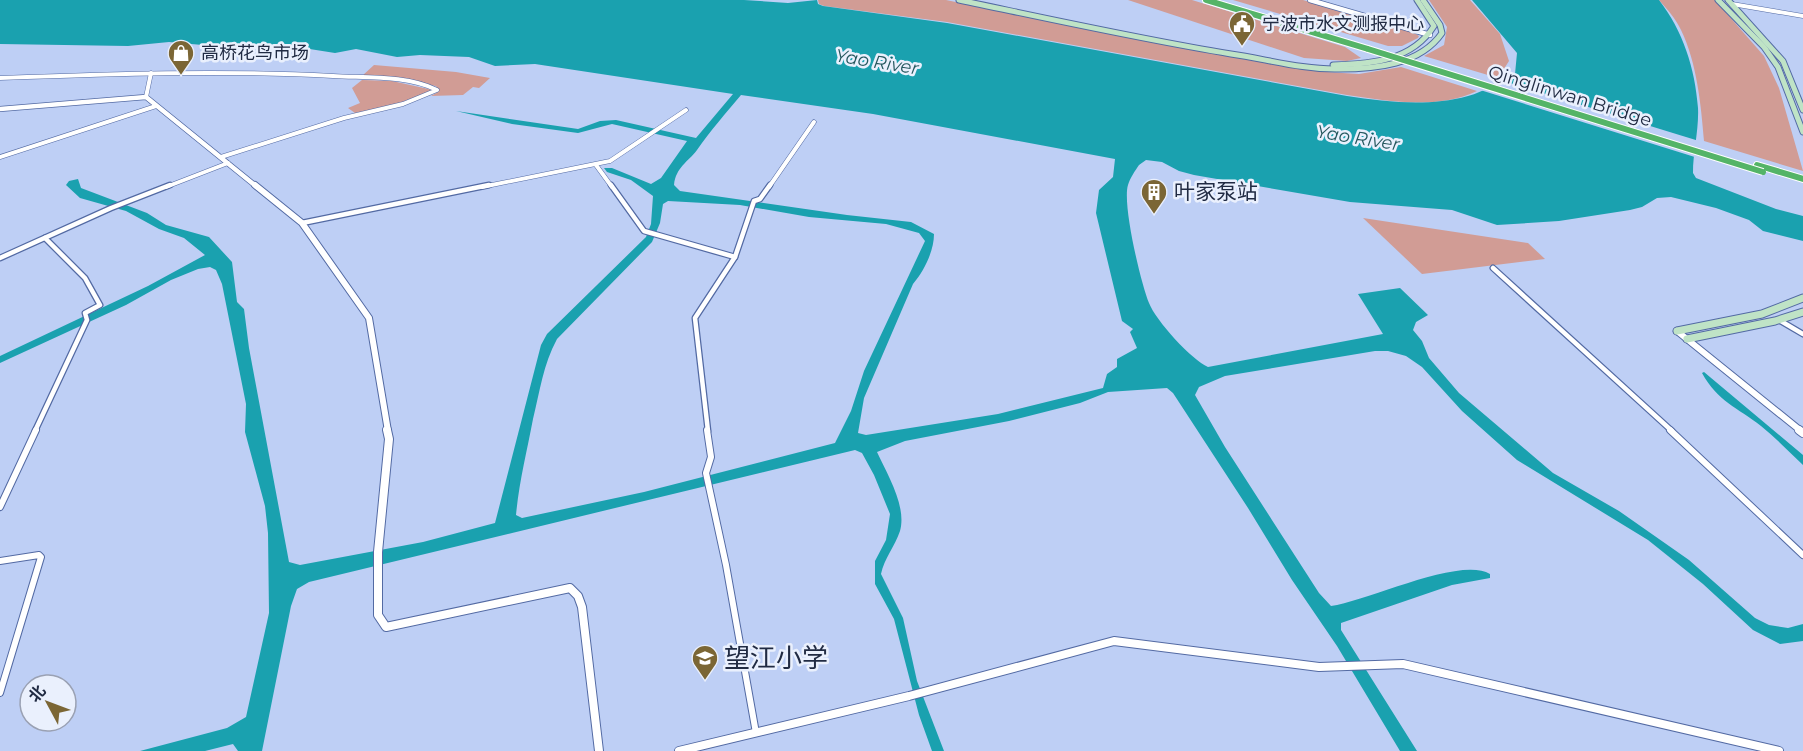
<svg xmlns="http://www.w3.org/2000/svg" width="1803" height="751" viewBox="0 0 1803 751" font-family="Montserrat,'Noto Sans SC',sans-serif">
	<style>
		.green { fill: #d19c95 }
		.water { fill: #1aa1af; fill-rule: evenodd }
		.pier { fill: #becff5 }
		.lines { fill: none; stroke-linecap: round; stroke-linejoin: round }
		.minor-far2-casing { stroke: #536aa3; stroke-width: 5 }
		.minor-far1-casing { stroke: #536aa3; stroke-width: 7 }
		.minor-casing { stroke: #536aa3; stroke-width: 8 }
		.tertiary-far2-casing { stroke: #536aa3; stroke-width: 6 }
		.tertiary-far1-casing { stroke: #536aa3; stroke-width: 8 }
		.tertiary-casing { stroke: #536aa3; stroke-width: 10 }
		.secondary-far1-casing { stroke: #536aa3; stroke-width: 7 }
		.secondary-casing { stroke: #536aa3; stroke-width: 9 }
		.trunk-casing { stroke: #fff; stroke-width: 8 }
		.minor-far2 { stroke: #fff; stroke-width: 4 }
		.minor-far1 { stroke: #fff; stroke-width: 4.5 }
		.minor { stroke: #fff; stroke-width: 6 }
		.tertiary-far2 { stroke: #fff; stroke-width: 4.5 }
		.tertiary-far1 { stroke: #fff; stroke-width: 6 }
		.tertiary { stroke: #fff; stroke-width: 8 }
		.secondary-far1 { stroke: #bfe3c6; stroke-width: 5 }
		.secondary { stroke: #bfe3c6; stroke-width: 7 }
		.trunk { stroke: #54b467; stroke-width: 6 }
		.trunk-bridge-casing { stroke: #fff; stroke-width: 8; stroke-linecap: butt }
		.trunk-bridge { stroke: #54b467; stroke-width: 6 }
		.labels { text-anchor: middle; stroke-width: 5; stroke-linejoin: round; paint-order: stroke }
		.far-poi-label { font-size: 18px; fill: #212b43; stroke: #eaf0fd; text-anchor: start }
		.far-water-label { font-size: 18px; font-style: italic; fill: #26585f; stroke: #eaf0fd }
		.far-street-label { font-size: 18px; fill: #212b43; stroke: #eaf0fd }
		.poi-label { font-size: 21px; fill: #212b43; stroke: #eaf0fd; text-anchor: start }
		.near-poi-label { font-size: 26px; fill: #212b43; stroke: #eaf0fd; text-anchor: start }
	</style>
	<rect width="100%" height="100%" fill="#becff5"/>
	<g class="green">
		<path d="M 818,0 L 946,0 L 1089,30 L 1326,72 L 1359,74 L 1401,67 L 1477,91 C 1437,110 1388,101 1347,95 L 947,22 L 824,6 L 819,4 Z"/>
		<path d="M 1128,0 L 1192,0 L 1345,47 L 1361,58 L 1347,61 L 1304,58 Z"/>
		<path d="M 1233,0 L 1303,0 L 1413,32 L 1419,36 L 1418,38 L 1402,46 L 1388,46 Z"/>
		<path d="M 1429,0 L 1470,0 L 1500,34 L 1509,61 L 1498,78 L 1424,56 L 1444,45 L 1447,27 Z"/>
		<path d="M 1659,0 L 1715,0 L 1764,56 L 1779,88 L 1803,171 L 1704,141 C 1701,105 1697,63 1681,30 C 1676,19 1667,9 1659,0 Z"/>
		<path d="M 374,65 L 456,72 L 490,78 L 479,88 L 473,87 L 463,95 L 431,96 L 438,92 L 436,86 L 362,76 Z"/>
		<path d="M 362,80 L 392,81 L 433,90 L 392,106 L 355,113 L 348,108 L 360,103 L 352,88 Z"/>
		<path d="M 1363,218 L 1528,243 L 1545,259 L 1422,274 Z"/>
	</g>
	<g class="water">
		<path d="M 0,0 L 744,0 L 788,3 L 817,0 L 818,4 L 823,6 L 947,23 L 1347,96 C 1387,102 1428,107 1468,96 C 1484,92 1500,81 1515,74 L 1517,53 L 1472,0 L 1659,0 C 1683,31 1695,68 1698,108 C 1699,130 1693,152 1693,173 L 1696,178 L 1776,209 L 1803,216 L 1803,241 L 1763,231 L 1749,220 L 1716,208 L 1671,197 L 1657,198 L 1642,207 L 1630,210 L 1559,221 L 1497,225 L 1452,210 L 1350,202 L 1194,175 L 1179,171 L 1162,162 L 1146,160 L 1139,165 C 1135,171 1130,178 1128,185 C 1122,204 1141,284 1149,303 C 1156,321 1192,360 1208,367 L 1383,334 L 1358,294 L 1400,288 L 1428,315 L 1416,322 L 1413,330 L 1422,341 L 1429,358 L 1459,393 L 1553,473 L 1619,511 L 1689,560 L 1755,618 L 1769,625 L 1788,628 L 1803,624 L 1803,641 L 1780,644 L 1753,630 L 1703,584 L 1648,540 L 1517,460 L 1462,411 L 1422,367 L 1406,356 L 1388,351 L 1375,351 L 1225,376 L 1199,387 L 1195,395 L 1225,447 L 1319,593 L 1331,606 C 1368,601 1460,556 1490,574 L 1490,578 L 1452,585 L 1341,623 L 1341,630 L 1417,751 L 1400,751 L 1337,646 L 1292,580 L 1248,508 L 1173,393 L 1167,388 L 1108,392 L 1080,403 L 1009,421 L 905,441 L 877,452 C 887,474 907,506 900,531 C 895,546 884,559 881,574 L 903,618 L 917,681 L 944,751 L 932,751 L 919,715 L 894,619 L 875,584 L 875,561 L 886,540 L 890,514 L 874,475 L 862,453 L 855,450 L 309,582 L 297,589 L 291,606 L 262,751 L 238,751 L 233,744 L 205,751 L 140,751 L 227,728 L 246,717 L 269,613 L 268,533 L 265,506 L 245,432 L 246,404 L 222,284 L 216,270 L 210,267 L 198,269 L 171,280 L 126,305 L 0,363 L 0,356 L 148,286 L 205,255 L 184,238 L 159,229 L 126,211 L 80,198 L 66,185 L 69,181 L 78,179 L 81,188 L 147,213 L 166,225 L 209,237 L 232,262 L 237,302 L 244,309 L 249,348 L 289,562 L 300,565 L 423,542 L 495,523 L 541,345 L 547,334 L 646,237 L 651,224 L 653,196 L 631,180 L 607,172 L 604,168 L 612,168 L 651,184 L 661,178 L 687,141 L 612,124 L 578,133 L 512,124 L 456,111 L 578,129 L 600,121 L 616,120 L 696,138 L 733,94 L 535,64 L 495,66 L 469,57 L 420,55 L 397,57 L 356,49 L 335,53 L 297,47 L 258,45 L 225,47 L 169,42 L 128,46 L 0,44 ZM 741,95 L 873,114 L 1115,159 L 1113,177 L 1099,190 L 1096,213 L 1122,321 L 1133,329 L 1130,332 L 1137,348 L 1117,359 L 1117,367 L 1107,374 L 1103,388 L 998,414 L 866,435 L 858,433 L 864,398 L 913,284 C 924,271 934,251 934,234 L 911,222 L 847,215 L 680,191 L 674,185 C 676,167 688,162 697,150 C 710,131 726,113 741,95 ZM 668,201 L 740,205 L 809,217 L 886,224 L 919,233 L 925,241 L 864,371 L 851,411 L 835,443 L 644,492 L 522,518 L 516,515 C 519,482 527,451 533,419 C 540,391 543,365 557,339 L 652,242 L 660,223 L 663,204 Z"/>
		<path d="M 1704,372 L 1803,455 L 1803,465 C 1789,452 1776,438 1761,426 C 1737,407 1718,402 1702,373 Z"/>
	</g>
	<path class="pier" d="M 1497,79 L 1699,141 L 1698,158 L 1477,89 Z"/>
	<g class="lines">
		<g class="minor-far2-casing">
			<g id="minor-far2">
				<path d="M 1732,4 L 1803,16"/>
				<path d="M 0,78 C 111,74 222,70 333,76 C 366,78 407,75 437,90 L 403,104 L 344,118 L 221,157"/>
				<path d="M 146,97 L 151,73"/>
				<path d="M 0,157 L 156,106"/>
				<path d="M 596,165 L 612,187"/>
				<path d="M 166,187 L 228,163"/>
				<path d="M 482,187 L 610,161 L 686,110"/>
				<path d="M 769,187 L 814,122"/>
			</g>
		</g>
		<g class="minor-far1-casing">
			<g id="minor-far1">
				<path d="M 611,185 L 644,231 L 735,257"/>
				<path d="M 302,223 L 489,185"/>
				<path d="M 0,258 L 111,208 L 170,185"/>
				<path d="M 1493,268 L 1672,431"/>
				<path d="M 1779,320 L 1803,334"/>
				<path d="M 35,431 L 87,320 L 85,313 L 100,305 L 85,278 L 45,238"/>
				<path d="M 708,431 L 695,318 L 735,257 L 754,201 L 760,199 L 770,185"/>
			</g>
		</g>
		<g class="minor-casing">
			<g id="minor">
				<path d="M 707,430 L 711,457 L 706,473 L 726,565 L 756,733"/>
				<path d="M 1670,430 L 1803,555"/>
				<path d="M 0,507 L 36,430"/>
				<path d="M 0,561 L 39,555 L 41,557 L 0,693"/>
			</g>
		</g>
		<g class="tertiary-far2-casing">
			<g id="tertiary-far2">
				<path d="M 1310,0 L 1430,35"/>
				<path d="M 0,109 L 146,97 L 257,187"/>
			</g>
		</g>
		<g class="tertiary-far1-casing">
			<g id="tertiary-far1">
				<path d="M 255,185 L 302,223 L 369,318 L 388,431"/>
				<path d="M 1677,331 L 1801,431"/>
			</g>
		</g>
		<g class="tertiary-casing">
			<g id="tertiary">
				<path d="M 387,430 L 389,439 L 378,552 L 378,615 L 386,627 L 570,588 L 578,596 L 582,607 L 599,751"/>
				<path d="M 1799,430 L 1803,433"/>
				<path d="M 679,751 L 909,696 L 1114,641 L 1319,667 L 1403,664 L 1779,751"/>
			</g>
		</g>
		<g class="secondary-far1-casing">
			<g id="secondary-far1">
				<path d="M 959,0 C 1050,19 1140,39 1231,54 C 1266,59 1304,70 1339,69 C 1375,69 1420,65 1442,33 L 1440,25 L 1423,0"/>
				<path d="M 1718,0 L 1764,47 L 1778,67 L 1803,132"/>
				<path d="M 1728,0 L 1783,61 L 1803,110"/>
				<path d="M 1333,65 C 1371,64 1412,61 1434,26 L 1417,0"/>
			</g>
		</g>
		<g class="secondary-casing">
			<g id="secondary">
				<path d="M 1677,331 L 1762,314 L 1803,298"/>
				<path d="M 1687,339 L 1775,321 L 1803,312"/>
			</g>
		</g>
		<g class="trunk-casing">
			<g id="trunk">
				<path d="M 1206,0 L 1368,49"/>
				<path d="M 1757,165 L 1803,179"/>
			</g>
		</g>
		<use href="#minor-far2" class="minor-far2"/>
		<use href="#minor-far1" class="minor-far1"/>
		<use href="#minor" class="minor"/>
		<use href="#tertiary-far2" class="tertiary-far2"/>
		<use href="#tertiary-far1" class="tertiary-far1"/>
		<use href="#tertiary" class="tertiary"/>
		<use href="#secondary-far1" class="secondary-far1"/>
		<use href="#secondary" class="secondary"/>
		<use href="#trunk" class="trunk"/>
		<g class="trunk-bridge-casing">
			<path id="trunk-bridge" d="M 1368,49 L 1763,172"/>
		</g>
		<use href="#trunk-bridge" class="trunk-bridge"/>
	</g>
	<defs>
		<g id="civic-pin" transform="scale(1.35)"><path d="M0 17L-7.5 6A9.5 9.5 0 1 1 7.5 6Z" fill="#7b6635" stroke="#eaf0fd"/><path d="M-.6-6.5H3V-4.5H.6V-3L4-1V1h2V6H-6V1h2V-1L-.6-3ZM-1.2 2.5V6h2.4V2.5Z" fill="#fff"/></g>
		<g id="shop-pin" transform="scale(1.35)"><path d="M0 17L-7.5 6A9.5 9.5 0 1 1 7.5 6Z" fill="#7b6635" stroke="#eaf0fd"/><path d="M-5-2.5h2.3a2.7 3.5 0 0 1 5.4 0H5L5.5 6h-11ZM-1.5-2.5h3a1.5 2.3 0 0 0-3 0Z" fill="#fff"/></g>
		<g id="building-pin" transform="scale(1.35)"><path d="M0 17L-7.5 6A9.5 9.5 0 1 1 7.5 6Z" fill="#7b6635" stroke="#eaf0fd"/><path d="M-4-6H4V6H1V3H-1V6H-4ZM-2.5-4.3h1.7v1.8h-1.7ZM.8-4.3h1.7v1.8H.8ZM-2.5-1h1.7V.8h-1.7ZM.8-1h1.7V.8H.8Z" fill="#fff"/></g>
		<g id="school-pin" transform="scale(1.35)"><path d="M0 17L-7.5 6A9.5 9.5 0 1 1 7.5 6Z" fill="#7b6635" stroke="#eaf0fd"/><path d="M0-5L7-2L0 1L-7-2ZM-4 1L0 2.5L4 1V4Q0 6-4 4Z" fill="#fff"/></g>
	</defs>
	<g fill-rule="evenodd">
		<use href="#civic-pin" x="1242" y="24"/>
		<use href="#shop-pin" x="181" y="53"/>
		<use href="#building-pin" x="1154" y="192"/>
		<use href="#school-pin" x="705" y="658"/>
	</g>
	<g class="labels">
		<g class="far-poi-label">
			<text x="1262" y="30">宁波市水文测报中心</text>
			<text x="201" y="59">高桥花鸟市场</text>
		</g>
		<g class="far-water-label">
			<text transform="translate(877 62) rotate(9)" y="6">Yao River</text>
			<text transform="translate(1358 138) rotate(9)" y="6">Yao River</text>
		</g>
		<g class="far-street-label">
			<text transform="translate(1570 96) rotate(17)" y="6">Qinglinwan Bridge</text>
		</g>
		<g class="poi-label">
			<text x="1174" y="199">叶家泵站</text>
		</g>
		<g class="near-poi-label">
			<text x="724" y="667">望江小学</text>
		</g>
	</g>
	<g transform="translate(48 703) rotate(311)"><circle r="28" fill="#eaf0fd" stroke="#9aa1b3" stroke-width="1.5"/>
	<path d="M0-4.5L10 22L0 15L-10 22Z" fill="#7b6635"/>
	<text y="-9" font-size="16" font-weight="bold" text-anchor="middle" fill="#212b43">北</text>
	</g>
</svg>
